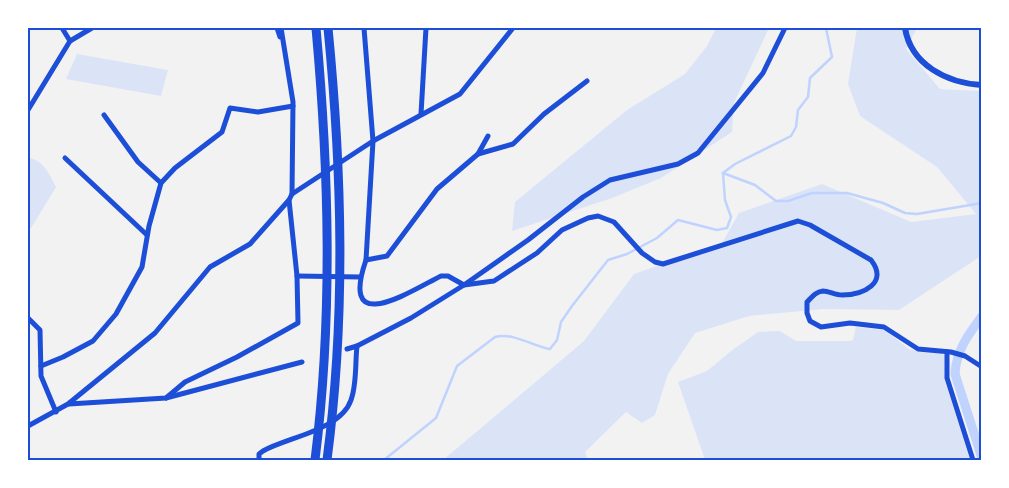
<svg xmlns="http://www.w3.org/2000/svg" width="1009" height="488" viewBox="0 0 1009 488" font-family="'Public Sans',sans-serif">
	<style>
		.green { fill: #dbe4f7 }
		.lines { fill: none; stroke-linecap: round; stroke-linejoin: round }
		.stream { stroke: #bfd3fe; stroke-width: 2.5 }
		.canal { stroke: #bfd3fe; stroke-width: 9 }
		.minor { stroke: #1d4ed8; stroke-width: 5 }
		.tertiary { stroke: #1d4ed8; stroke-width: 6 }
		.motorway { stroke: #1d4ed8; stroke-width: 9 }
		.neatline { fill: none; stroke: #1d4ed8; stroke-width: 2 }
	</style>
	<rect width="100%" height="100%" fill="#f2f2f2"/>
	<g class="green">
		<path d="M 716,28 L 769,28 L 734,103 L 732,132 L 661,178 L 612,198 L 512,231 L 515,202 L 627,110 L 685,74 L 707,46 Z"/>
		<path d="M 857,28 L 917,28 L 906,49 L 940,89 L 981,91 L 981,256 L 899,310 L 824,309 L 749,316 L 695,333 L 668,374 L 655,415 L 642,423 L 626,412 L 585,452 L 588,460 L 443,460 L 584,341 L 634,274 L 722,243 L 739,213 L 822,184 L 911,222 L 976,214 L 937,167 L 860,116 L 848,84 Z"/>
		<path d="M 77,54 L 168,70 L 161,96 L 66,79 Z"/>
		<path d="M 28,158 C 43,159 50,175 56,187 L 31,228 L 28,227 Z"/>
		<path d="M 856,327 L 885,330 L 909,349 L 920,352 L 941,353 L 945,356 L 945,381 L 970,460 L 705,460 L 678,382 L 707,371 L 731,351 L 758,332 L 780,331 L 796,341 L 849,341 L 853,340 Z"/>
	</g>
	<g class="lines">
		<g class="stream">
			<path d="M 723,173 L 755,185 L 776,201 L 788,201 L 812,193 L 847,193 L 883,203 L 905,213 L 917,214 L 982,203"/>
			<path d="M 723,173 L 735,164 L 791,136 L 796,127 L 798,110 L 808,97 L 810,78 L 832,57 L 826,28"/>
			<path d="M 384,460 L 436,418 L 457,366 L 495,337 C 512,332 533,346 550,349 L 557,340 L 561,322 L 572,306 L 608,260 L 627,254 L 657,238 L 678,220 L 717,230 L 727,228 L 731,217 L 725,200 L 723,173"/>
		</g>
		<path class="canal" d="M 982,316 C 968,335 956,351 955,374 L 982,458"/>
		<g class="minor">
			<path d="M 62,28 L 70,41"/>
			<path d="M 277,28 L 280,37"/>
			<path d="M 364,28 L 373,141 L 366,260 C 339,338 409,292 441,276 L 448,276 L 464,285 L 494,281 L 537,253 L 562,230 L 588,218 L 598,216 L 614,222 L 642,253 L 655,262 L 663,264 L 798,221 L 810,225 L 871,260 C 889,283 863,295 842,295 C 835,295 829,291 823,291 C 815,292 812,297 807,302 L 807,313 L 810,321 L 821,327 L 850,323 L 884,327 L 918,349 L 951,352 L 965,356 L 982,367"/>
			<path d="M 28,110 L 70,41 L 92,28"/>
			<path d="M 421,114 L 426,28"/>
			<path d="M 104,115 L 138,162 L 161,183"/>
			<path d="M 478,154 L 513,144 L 544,114 L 587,81"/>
			<path d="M 65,158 L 147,235"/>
			<path d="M 292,194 L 373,141 L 460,94 L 513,28"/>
			<path d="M 366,260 L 387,256 L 437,189 L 478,154 L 488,136"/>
			<path d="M 297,276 L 360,277"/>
			<path d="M 28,318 L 40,330 L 41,376 L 56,412"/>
			<path d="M 347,349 L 357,346 L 411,318 L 464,285 L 528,240 L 583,197 L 610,180 L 678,164 L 698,153 L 763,73 L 785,28"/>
			<path d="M 947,352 L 947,378 L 973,460"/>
			<path d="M 41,366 L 63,357 L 93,341 L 116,314 L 142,267 L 149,226 L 161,183 L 175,168 L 222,132 L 230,108 L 258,112 L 293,106"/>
			<path d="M 166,398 L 185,382 L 237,357 L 298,323 L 297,276 L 289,200"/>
			<path d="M 69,404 L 166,398 L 302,362"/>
			<path d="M 28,426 L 68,404 L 155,333 L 210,267 L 250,244 L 289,200 L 292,194 L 293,102 L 281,28"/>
			<path d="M 259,460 L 259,454 L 263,451 C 288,437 341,430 351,400 C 357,384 355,363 357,346"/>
		</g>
		<path class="tertiary" d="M 905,28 C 911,65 947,83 982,85"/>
		<g class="motorway">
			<path d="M 315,460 C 333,316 329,172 316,28"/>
			<path d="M 327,460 C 346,316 342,172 328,28"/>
		</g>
	</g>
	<rect width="1009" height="488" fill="none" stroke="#ffffff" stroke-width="58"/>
	<rect x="29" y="29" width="951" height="430" class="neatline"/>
</svg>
